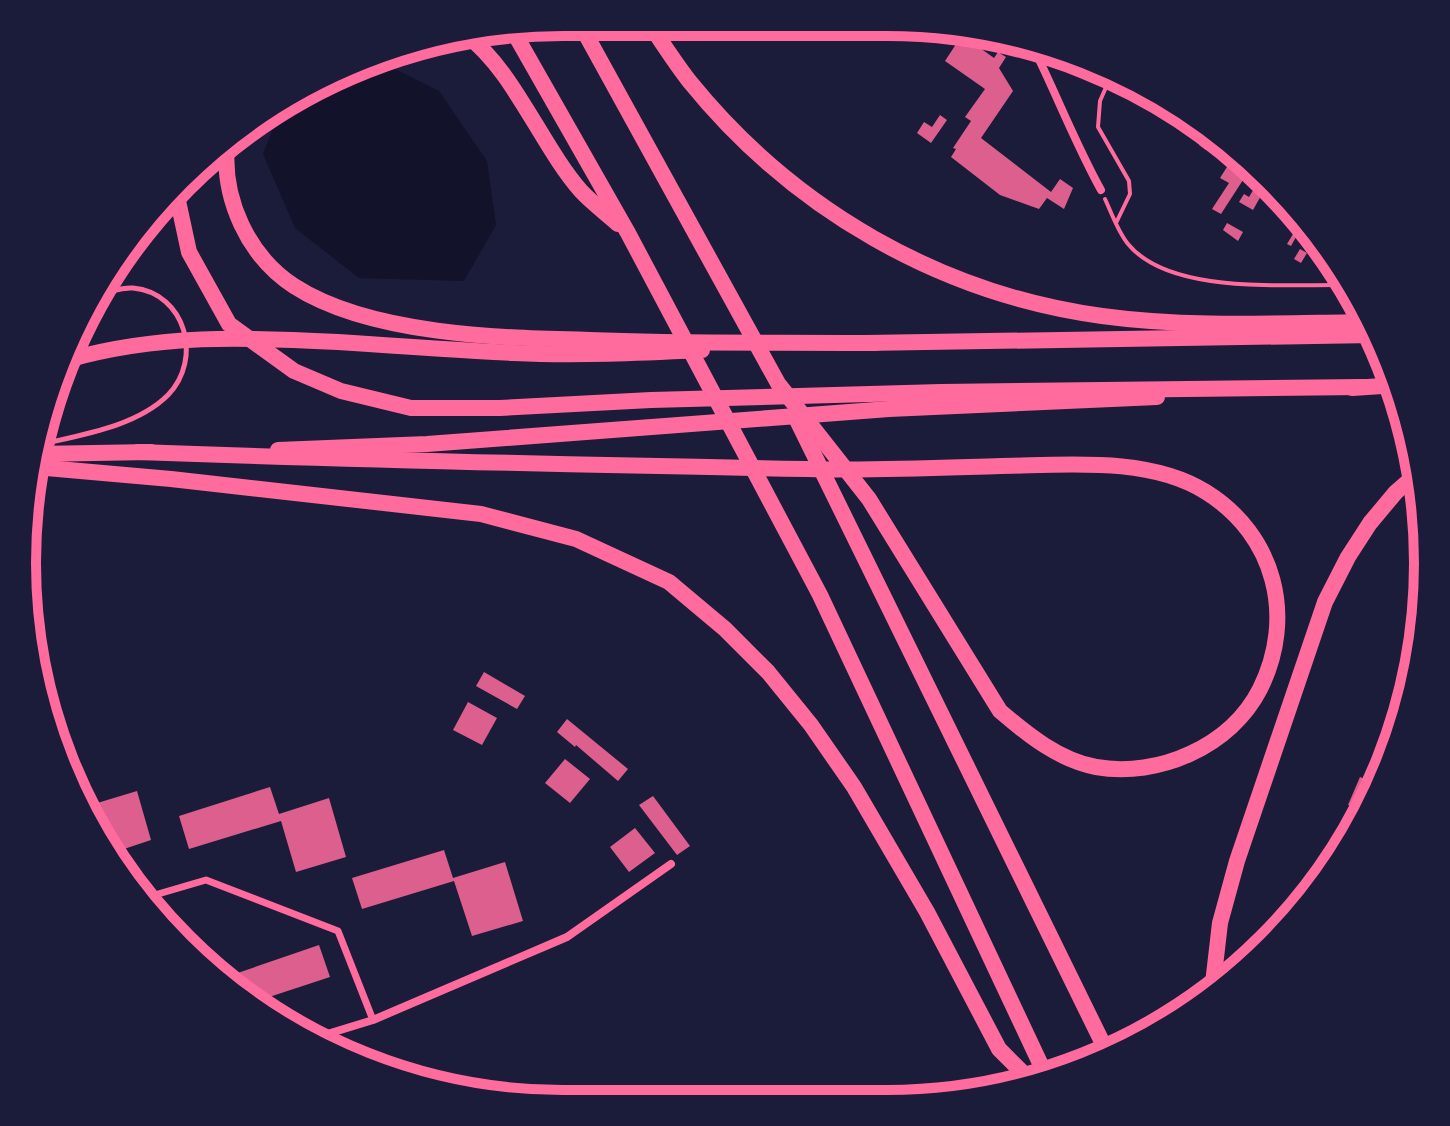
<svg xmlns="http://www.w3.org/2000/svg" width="1450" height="1126" viewBox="0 0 1450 1126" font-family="'Libre Baskerville',serif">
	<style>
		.water { fill: #12122b }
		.building { fill: #dd5f8e }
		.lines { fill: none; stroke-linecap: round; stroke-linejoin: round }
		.path { stroke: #ff6b9d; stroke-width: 4 }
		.service { stroke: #ff6b9d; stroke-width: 5 }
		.pedestrian { stroke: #ff6b9d; stroke-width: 7 }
		.minor { stroke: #ff6b9d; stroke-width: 8 }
		.trunk { stroke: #ff6b9d; stroke-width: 16 }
		.motorway { stroke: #ff6b9d; stroke-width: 16 }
		.rim { fill: none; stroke: #ff6b9d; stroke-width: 10 }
	</style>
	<rect width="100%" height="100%" fill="#1b1b3a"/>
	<path class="water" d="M 377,60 L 439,91 L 487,161 L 496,225 L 464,281 L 359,278 L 295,228 L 263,154 L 284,101 L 292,95 Z"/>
	<g class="building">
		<path d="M 962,35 L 994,58 L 998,52 L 1006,57 L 999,68 L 1013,91 L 981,138 L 1051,192 L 1060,179 L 1073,188 L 1064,209 L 1047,198 L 1039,209 L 1000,195 L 951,157 L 956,149 L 953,148 L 971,121 L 965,117 L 985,89 L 945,61 Z"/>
		<path d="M 1149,90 L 1158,95 L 1172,105 L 1162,113 L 1145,94 Z"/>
		<path d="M 940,115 L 947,120 L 931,143 L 917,133 L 924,122 L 932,127 Z"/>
		<path d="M 1191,118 L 1220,139 L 1216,145 L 1211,143 L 1206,150 L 1199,145 L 1203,141 L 1184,128 Z"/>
		<path d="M 1245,158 L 1252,166 L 1221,214 L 1212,209 L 1229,183 L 1220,178 L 1232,159 L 1241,165 Z"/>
		<path d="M 1261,177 L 1267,185 L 1253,210 L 1239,202 L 1244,194 L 1249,197 Z"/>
		<path d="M 1227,223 L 1243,232 L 1238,241 L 1223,230 Z"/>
		<path d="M 1299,224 L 1317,246 L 1297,235 L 1291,246 L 1287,244 Z"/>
		<path d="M 1300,249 L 1307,253 L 1301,263 L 1294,259 Z"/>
		<path d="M 484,672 L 525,696 L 517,709 L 476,686 Z"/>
		<path d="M 468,702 L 497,718 L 482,745 L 453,730 Z"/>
		<path d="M 567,719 L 628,769 L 618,781 L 576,745 L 575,747 L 557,732 Z"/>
		<path d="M 1383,731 L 1397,737 L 1389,758 L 1374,753 Z"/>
		<path d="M 565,759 L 590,779 L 570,803 L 545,783 Z"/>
		<path d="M 1360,777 L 1377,784 L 1366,812 L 1348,805 Z"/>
		<path d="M 270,787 L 279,814 L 329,798 L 346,857 L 296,872 L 281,821 L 189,849 L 179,816 Z"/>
		<path d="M 137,791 L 151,840 L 109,854 L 95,834 L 84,807 Z"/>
		<path d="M 653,796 L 690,846 L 677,855 L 639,805 Z"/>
		<path d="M 635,828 L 655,853 L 629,872 L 610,847 Z"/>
		<path d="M 444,850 L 453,878 L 505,862 L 523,921 L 472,936 L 454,881 L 362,909 L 352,878 Z"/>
		<path d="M 319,945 L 330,977 L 251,1003 L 223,978 Z"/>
	</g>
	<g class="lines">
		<g class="path">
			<path d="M 1100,68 L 1110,78 L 1100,101 L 1098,127 L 1129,181 L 1130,194 L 1116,223"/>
			<path d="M 1105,199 C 1112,214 1118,232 1128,244 C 1170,295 1285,284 1346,285 L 1348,283"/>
		</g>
		<path class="service" d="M 38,445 C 80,435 136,427 168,395 C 203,359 186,293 133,288 C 119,287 104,294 92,299"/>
		<path class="pedestrian" d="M 141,899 L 206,880 L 338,931 L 373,1020"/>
		<g class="minor">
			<path d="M 1032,45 C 1056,93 1075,143 1101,190"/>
			<path d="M 1406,690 L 1411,694"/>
			<path d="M 311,1039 L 373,1020 L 567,937 L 671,864"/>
		</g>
		<g class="trunk">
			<path d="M 865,343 L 1375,335"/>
			<path d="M 67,360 C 159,334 243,337 338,342 C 396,346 455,350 514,353 C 576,356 640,353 702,350"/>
			<path d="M 1352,388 L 1398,385"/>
			<path d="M 278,450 L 427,444 L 889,409 L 1157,397"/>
			<path d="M 36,454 L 151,452"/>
		</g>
		<g class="motorway">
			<path d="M 579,22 L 785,396"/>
			<path d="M 648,22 C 662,42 675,63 690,82 C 793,209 940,294 1102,316 C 1190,328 1280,323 1369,322"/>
			<path d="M 512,29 L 628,233 L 820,595 L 1047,1078"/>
			<path d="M 466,35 C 513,69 542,147 581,191 C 592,203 606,213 618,224"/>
			<path d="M 227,145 C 222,199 248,256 294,286 C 370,335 501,338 590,340 C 685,344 780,342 876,343"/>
			<path d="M 175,187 L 189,252 L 229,324 L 294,371 L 341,391 L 411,408 L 500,408 L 651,400 L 941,392 L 1363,387"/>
			<path d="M 795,416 L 1108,1054"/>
			<path d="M 138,452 C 361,460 584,465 807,469 C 871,471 936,468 1001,466 C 1065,465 1149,456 1206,492 C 1275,535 1296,617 1260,689 C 1231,746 1159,778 1096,767 C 1059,760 1028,735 1000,711 L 869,499 L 780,386"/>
			<path d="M 35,467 L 171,479 L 481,514 L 576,539 L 669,582 L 725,629 L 768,672 L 811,725 L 854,787 L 927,912 L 999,1049 L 1031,1081"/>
			<path d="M 1212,992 L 1220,923 L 1237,861 L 1325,602 L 1348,557 L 1370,523 L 1396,492 L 1419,472"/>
		</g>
	</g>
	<path d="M0 0H1450V1126H0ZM563 36H887A527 527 0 0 1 1414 563V563A527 527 0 0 1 887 1090H563A527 527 0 0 1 36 563V563A527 527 0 0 1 563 36Z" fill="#1b1b3a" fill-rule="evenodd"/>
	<path class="rim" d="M563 36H887A527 527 0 0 1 1414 563V563A527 527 0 0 1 887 1090H563A527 527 0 0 1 36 563V563A527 527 0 0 1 563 36Z"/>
</svg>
